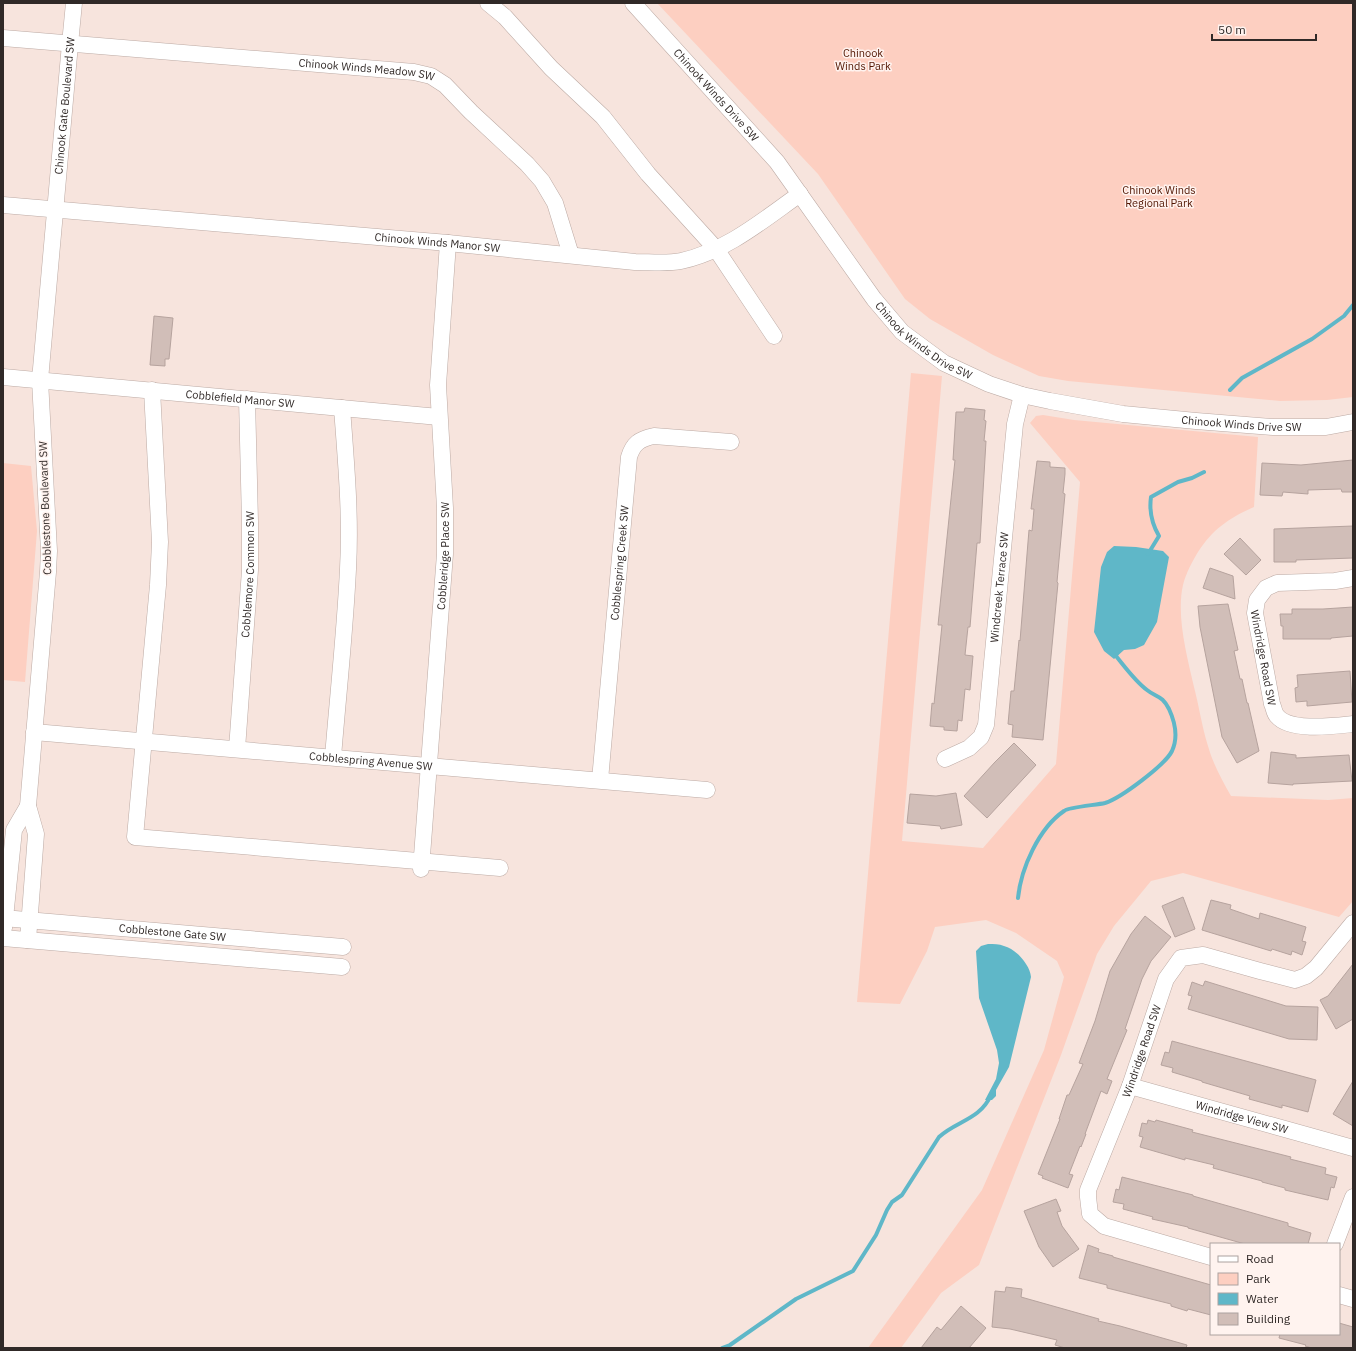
<svg xmlns="http://www.w3.org/2000/svg" width="1356" height="1351" viewBox="0 0 1356 1351" font-family="'IBM Plex Sans',sans-serif">
	<style>
		.green { fill: #fdcfc1 }
		.water { fill: #5fb7c8 }
		.lines { fill: none; stroke-linecap: round; stroke-linejoin: round }
		.stream { stroke: #5fb7c8; stroke-width: 4 }
		.building { fill: #d1beb8; stroke: #b6a39e }
		.minor-casing { stroke: #bcaaa4; stroke-width: 17 }
		.minor { stroke: #fff; stroke-width: 16 }
		.labels { text-anchor: middle; stroke-width: 3; stroke-linejoin: round; paint-order: stroke }
		.park-label { font-size: 11px; fill: #511500; stroke: #fff3ef }
		.street-label { font-size: 11px; fill: #302927; stroke: #fff3ef }
	</style>
	<rect width="100%" height="100%" fill="#f7e4dd"/>
	<g class="green">
		<path d="M 657,3 L 1353,3 L 1353,397 L 1327,400 L 1280,401 L 1068,381 L 1039,376 L 993,355 L 930,319 L 905,299 L 818,174 Z"/>
		<path d="M 911,373 L 942,376 L 902,841 L 983,848 L 1056,764 L 1080,482 L 1030,423 L 1036,416 L 1043,415 L 1074,420 L 1258,437 L 1254,507 C 1229,518 1213,529 1198,552 C 1192,562 1186,573 1183,585 C 1176,616 1187,656 1194,687 C 1199,706 1202,727 1208,746 C 1213,764 1222,780 1231,796 L 1328,800 L 1353,798 L 1353,901 L 1339,917 L 1183,873 L 1151,881 L 1114,926 L 1097,954 L 1061,1055 L 979,1265 L 941,1293 L 901,1348 L 868,1348 L 982,1190 L 1044,1050 L 1064,977 L 1057,961 L 1016,933 L 986,920 L 935,927 L 927,951 L 900,1004 L 857,1002 Z"/>
		<path d="M 3,463 L 31,466 L 37,531 L 25,682 L 3,680 Z"/>
	</g>
	<g class="water">
		<path d="M 1114,546 L 1136,547 L 1163,551 L 1169,557 L 1157,622 L 1144,645 L 1135,649 L 1124,650 L 1114,659 L 1104,651 L 1094,632 L 1101,567 L 1107,552 Z"/>
		<path d="M 988,944 C 994,944 999,944 1004,946 C 1016,949 1030,965 1031,977 L 1009,1067 L 996,1090 L 996,1096 L 992,1100 L 985,1100 L 996,1079 L 999,1063 L 997,1050 L 979,998 L 976,951 L 981,946 Z"/>
	</g>
	<g class="lines">
		<g class="stream">
			<path d="M 1230,390 L 1242,378 L 1312,339 L 1344,316 L 1353,305"/>
			<path d="M 1148,554 L 1159,536 C 1152,524 1149,511 1151,497 L 1178,482 L 1192,478 L 1204,472"/>
			<path d="M 1018,898 C 1021,868 1039,828 1064,811 C 1068,807 1097,805 1105,803 C 1121,798 1165,765 1172,751 C 1178,738 1175,722 1169,709 C 1162,695 1157,698 1147,690 C 1135,681 1125,667 1116,656 L 1117,652"/>
			<path d="M 722,1348 L 730,1345 L 796,1299 L 853,1271 L 876,1235 L 887,1210 L 892,1202 L 902,1195 L 939,1137 C 956,1121 980,1120 991,1095"/>
		</g>
	</g>
	<g class="building">
		<path d="M 154,316 L 173,318 L 169,359 L 165,359 L 165,366 L 150,365 Z"/>
		<path d="M 965,408 L 985,410 L 984,420 L 986,421 L 984,441 L 986,441 L 980,543 L 977,543 L 970,627 L 968,627 L 965,655 L 973,656 L 970,690 L 965,689 L 962,721 L 958,720 L 957,731 L 944,730 L 944,727 L 930,726 L 932,703 L 934,704 L 942,625 L 938,625 L 955,460 L 953,460 L 956,412 L 964,412 Z"/>
		<path d="M 1353,460 L 1353,492 L 1342,492 L 1341,489 L 1308,490 L 1308,494 L 1283,492 L 1282,496 L 1260,495 L 1262,463 L 1301,465 Z"/>
		<path d="M 1037,461 L 1050,462 L 1050,467 L 1065,468 L 1065,474 L 1063,493 L 1065,494 L 1057,582 L 1058,583 L 1043,740 L 1012,737 L 1013,725 L 1008,724 L 1011,691 L 1014,691 L 1019,640 L 1020,641 L 1028,542 L 1029,530 L 1032,531 L 1034,509 L 1031,509 Z"/>
		<path d="M 1353,526 L 1353,558 L 1296,560 L 1296,562 L 1274,562 L 1274,529 Z"/>
		<path d="M 1240,538 L 1261,560 L 1246,575 L 1224,554 Z"/>
		<path d="M 1210,568 L 1233,576 L 1235,599 L 1203,588 Z"/>
		<path d="M 1228,604 L 1238,650 L 1234,651 L 1240,679 L 1242,679 L 1247,703 L 1248,703 L 1259,751 L 1237,763 L 1222,737 L 1200,627 L 1198,606 Z"/>
		<path d="M 1353,607 L 1353,636 L 1331,638 L 1331,639 L 1283,639 L 1283,626 L 1281,626 L 1280,614 L 1292,614 L 1292,609 L 1323,609 Z"/>
		<path d="M 1350,671 L 1352,702 L 1307,706 L 1307,701 L 1296,702 L 1295,688 L 1298,687 L 1297,675 Z"/>
		<path d="M 1014,743 L 1036,765 L 987,818 L 964,796 L 995,762 Z"/>
		<path d="M 1271,752 L 1296,755 L 1296,758 L 1349,755 L 1352,781 L 1293,784 L 1293,785 L 1268,783 Z"/>
		<path d="M 956,793 L 962,825 L 941,829 L 940,826 L 907,823 L 910,794 L 936,796 Z"/>
		<path d="M 1183,897 L 1195,929 L 1175,937 L 1162,906 Z"/>
		<path d="M 1211,900 L 1231,905 L 1230,909 L 1259,919 L 1260,913 L 1306,927 L 1302,941 L 1306,942 L 1302,955 L 1292,951 L 1291,955 L 1272,949 L 1271,951 L 1202,930 Z"/>
		<path d="M 1145,916 L 1171,937 L 1151,961 L 1142,979 L 1125,1029 L 1127,1030 L 1107,1079 L 1112,1081 L 1107,1094 L 1101,1091 L 1085,1134 L 1086,1134 L 1081,1147 L 1080,1146 L 1069,1174 L 1073,1175 L 1068,1188 L 1042,1178 L 1043,1176 L 1038,1174 L 1060,1119 L 1059,1119 L 1067,1095 L 1069,1095 L 1083,1064 L 1079,1063 L 1095,1021 L 1110,971 L 1131,934 Z"/>
		<path d="M 1353,964 L 1353,1019 L 1336,1029 L 1320,1000 L 1328,996 Z"/>
		<path d="M 1205,981 L 1286,1006 L 1318,1007 L 1317,1040 L 1289,1039 L 1188,1009 L 1192,996 L 1188,995 L 1192,982 L 1203,986 Z"/>
		<path d="M 1172,1041 L 1316,1080 L 1308,1112 L 1282,1105 L 1282,1108 L 1249,1099 L 1250,1096 L 1202,1082 L 1202,1081 L 1172,1072 L 1173,1068 L 1161,1065 L 1165,1052 L 1169,1053 Z"/>
		<path d="M 1353,1081 L 1353,1126 L 1333,1114 Z"/>
		<path d="M 1148,1120 L 1155,1122 L 1156,1120 L 1193,1130 L 1192,1132 L 1291,1157 L 1290,1159 L 1326,1168 L 1325,1174 L 1337,1177 L 1334,1188 L 1331,1187 L 1328,1200 L 1285,1190 L 1285,1188 L 1262,1182 L 1262,1181 L 1213,1168 L 1214,1165 L 1185,1158 L 1185,1160 L 1140,1147 L 1143,1137 L 1139,1136 L 1142,1123 L 1147,1124 Z"/>
		<path d="M 1122,1177 L 1193,1195 L 1193,1196 L 1288,1223 L 1288,1226 L 1311,1233 L 1308,1244 L 1245,1244 L 1188,1228 L 1188,1227 L 1152,1219 L 1153,1217 L 1123,1209 L 1124,1204 L 1113,1202 L 1116,1189 L 1119,1190 Z"/>
		<path d="M 1056,1199 L 1061,1211 L 1057,1212 L 1062,1226 L 1079,1249 L 1053,1267 L 1039,1247 L 1024,1211 Z"/>
		<path d="M 1088,1245 L 1099,1249 L 1098,1252 L 1113,1256 L 1113,1257 L 1211,1285 L 1211,1315 L 1188,1309 L 1187,1311 L 1171,1306 L 1171,1304 L 1107,1288 L 1107,1285 L 1079,1278 Z"/>
		<path d="M 1006,1287 L 1022,1289 L 1021,1297 L 1099,1319 L 1098,1321 L 1120,1326 L 1187,1345 L 1186,1348 L 1065,1348 L 1055,1345 L 1057,1340 L 1010,1329 L 992,1327 L 995,1291 L 1005,1292 Z"/>
		<path d="M 961,1306 L 986,1328 L 969,1348 L 921,1348 L 937,1327 L 941,1330 Z"/>
		<path d="M 1339,1323 L 1353,1327 L 1353,1348 L 1312,1348 L 1305,1346 L 1306,1345 L 1279,1338 L 1280,1334 L 1339,1334 Z"/>
	</g>
	<g class="lines">
		<g class="minor-casing">
			<g id="minor">
				<path d="M 488,3 L 505,17 L 551,68 L 603,117 L 648,174 L 716,249 L 774,336"/>
				<path id="s1" d="M 633,3 L 777,162 L 874,299 L 902,332 L 944,363 L 989,384 L 1022,395 L 1050,401 L 1123,414 L 1196,421 L 1273,427 L 1326,427 L 1353,422"/>
				<path id="s2" d="M 3,38 L 414,72 L 431,76 L 445,85 L 471,112 L 527,164 L 542,181 L 555,203 L 571,255"/>
				<path id="s3" d="M 3,205 L 448,243 L 635,262 C 650,262 667,264 681,261 C 727,251 763,220 800,194"/>
				<path id="s4" d="M 3,377 L 439,417"/>
				<path d="M 152,390 L 160,542 L 158,585 L 135,837 L 500,868"/>
				<path id="s5" d="M 1353,578 L 1335,581 L 1277,583 L 1266,588 L 1257,600 L 1255,613 L 1272,704 C 1274,708 1274,713 1277,716 C 1290,732 1334,726 1353,724"/>
				<path id="s6" d="M 34,732 L 707,790"/>
				<path id="s7" d="M 237,749 L 250,570 L 250,522 L 247,399"/>
				<path d="M 333,757 C 338,695 345,632 348,569 C 351,515 346,462 342,408"/>
				<path id="s8" d="M 945,759 L 969,748 L 981,737 L 986,725 L 1015,424 L 1022,395"/>
				<path id="s9" d="M 600,780 L 629,457 C 633,444 639,439 654,436 L 731,442"/>
				<path id="s10" d="M 421,869 L 445,554 L 445,508 L 438,385 L 448,243"/>
				<path id="s11" d="M 3,918 L 343,947"/>
				<path d="M 4,928 L 14,830 L 28,806"/>
				<path d="M 3,938 L 342,967"/>
				<path id="s12" d="M 28,940 L 36,834 L 28,806 L 48,572 L 49,551 L 40,380 L 70,44 L 74,3"/>
				<path id="s13" d="M 1130,1086 L 1353,1148"/>
				<path d="M 1335,1244 L 1353,1197"/>
				<path id="s14" d="M 1211,1257 L 1104,1226 L 1090,1214 L 1088,1197 L 1088,1190 L 1130,1086 L 1166,979 L 1181,958 L 1203,955 L 1260,971 L 1295,980 L 1306,976 L 1316,968 L 1353,923"/>
				<path d="M 1339,1295 L 1353,1299"/>
			</g>
		</g>
		<use href="#minor" class="minor"/>
	</g>
	<g class="labels">
		<g class="park-label">
			<text x="863" y="57">Chinook<tspan x="863" dy="13">Winds Park</tspan></text>
			<text x="1159" y="194">Chinook Winds<tspan x="1159" dy="13">Regional Park</tspan></text>
		</g>
		<g class="street-label">
			<text dy="4" stroke="none"><textPath href="#s2" startOffset="365">Chinook Winds Meadow SW</textPath></text>
			<text dy="4" stroke="none"><textPath href="#s1" startOffset="124">Chinook Winds Drive SW</textPath></text>
			<text dy="4" stroke="none"><textPath href="#s12" startOffset="838">Chinook Gate Boulevard SW</textPath></text>
			<text dy="4" stroke="none"><textPath href="#s3" startOffset="436">Chinook Winds Manor SW</textPath></text>
			<text dy="4" stroke="none"><textPath href="#s1" startOffset="448">Chinook Winds Drive SW</textPath></text>
			<text dy="4" stroke="none"><textPath href="#s4" startOffset="238">Cobblefield Manor SW</textPath></text>
			<text dy="4" stroke="none"><textPath href="#s1" startOffset="784">Chinook Winds Drive SW</textPath></text>
			<text transform="translate(45 508) rotate(-92)" y="4">Cobblestone Boulevard SW</text>
			<text dy="4" stroke="none"><textPath href="#s10" startOffset="314">Cobbleridge Place SW</textPath></text>
			<text dy="4" stroke="none"><textPath href="#s9" startOffset="218">Cobblespring Creek SW</textPath></text>
			<text dy="4" stroke="none"><textPath href="#s7" startOffset="175">Cobblemore Common SW</textPath></text>
			<text dy="4" stroke="none"><textPath href="#s8" startOffset="194">Windcreek Terrace SW</textPath></text>
			<text dy="4" stroke="none"><textPath href="#s5" startOffset="162">Windridge Road SW</textPath></text>
			<text dy="4" stroke="none"><textPath href="#s6" startOffset="338">Cobblespring Avenue SW</textPath></text>
			<text dy="4" stroke="none"><textPath href="#s11" startOffset="170">Cobblestone Gate SW</textPath></text>
			<text dy="4" stroke="none"><textPath href="#s14" startOffset="303">Windridge Road SW</textPath></text>
			<text dy="4" stroke="none"><textPath href="#s13" startOffset="116">Windridge View SW</textPath></text>
		</g>
	</g>
	<rect width="1356" height="1351" fill="none" stroke="#302927" stroke-width="8"/>
	<rect x="1210" y="1243" width="130" height="92" fill="#fff3ef" stroke="#aca29f"/>
	<rect x="1218" y="1256" width="20" height="6" fill="#ffffff" stroke="#aca29f"/>
	<text x="1246" y="1263" font-size="12" fill="#302927">Road</text>
	<rect x="1218" y="1273" width="20" height="12" fill="#fdcfc1" stroke="#aca29f"/>
	<text x="1246" y="1283" font-size="12" fill="#302927">Park</text>
	<rect x="1218" y="1293" width="20" height="12" fill="#5fb7c8" stroke="#aca29f"/>
	<text x="1246" y="1303" font-size="12" fill="#302927">Water</text>
	<rect x="1218" y="1313" width="20" height="12" fill="#d1beb8" stroke="#aca29f"/>
	<text x="1246" y="1323" font-size="12" fill="#302927">Building</text>
	<path d="M1212 34v6h104v-6" fill="none" stroke="#302927" stroke-width="2"/>
	<text x="1218" y="34" font-size="12" fill="#302927" stroke="#fff3ef" stroke-width="3" paint-order="stroke">50 m</text>
</svg>
